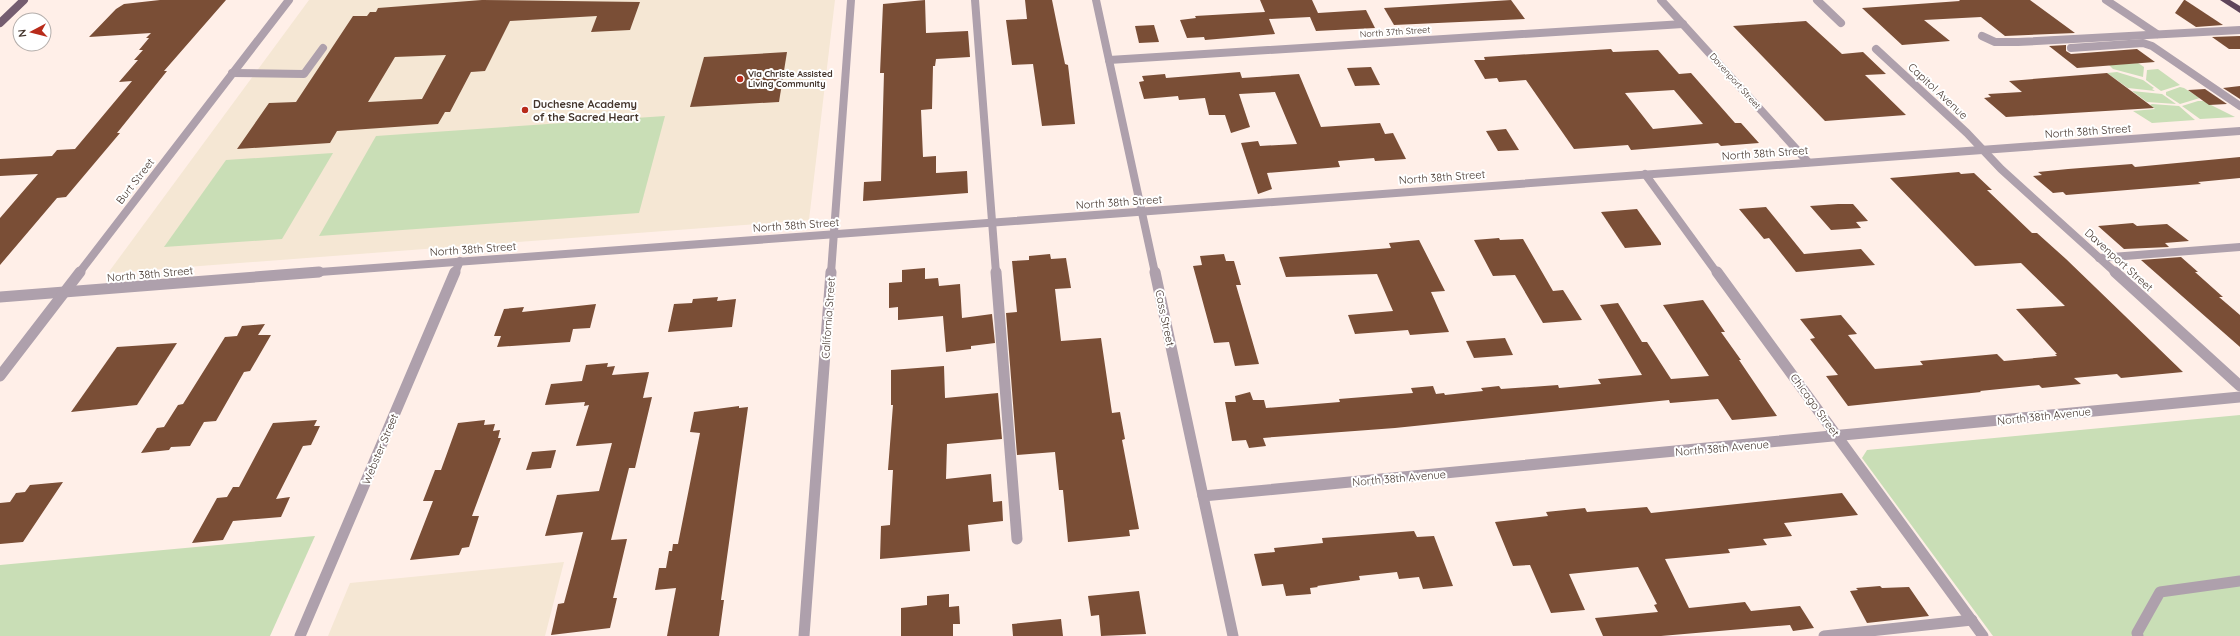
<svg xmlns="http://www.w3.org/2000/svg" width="2240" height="636" viewBox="0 0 2240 636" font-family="Quicksand,sans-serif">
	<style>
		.education { fill: #f5e7d4 }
		.green { fill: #c9deb6 }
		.building { fill: #7a4e36; fill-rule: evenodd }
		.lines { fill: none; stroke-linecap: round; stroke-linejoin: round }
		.minor-far1 { stroke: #aea0ac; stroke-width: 8 }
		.minor { stroke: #aea0ac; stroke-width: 11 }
		.major { stroke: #745d70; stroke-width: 8 }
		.highway { fill: #5f455b; fill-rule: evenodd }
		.poi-dot { fill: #b82b1a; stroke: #fff; stroke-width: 1.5 }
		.labels { text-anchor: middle; stroke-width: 4; stroke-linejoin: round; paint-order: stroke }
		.far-street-label { font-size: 9px; fill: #44352d; stroke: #fff }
		.far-poi-label { font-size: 9px; font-weight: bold; fill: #44352d; stroke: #fff; text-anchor: start }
		.street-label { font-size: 11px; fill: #44352d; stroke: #fff }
		.poi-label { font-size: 11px; font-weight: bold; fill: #44352d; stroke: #fff; text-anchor: start }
	</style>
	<rect width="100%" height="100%" fill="#ffefe8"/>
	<g class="education">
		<path d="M 309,0 L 835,0 L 809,220 L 108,273 Z"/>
		<path d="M 564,562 L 545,636 L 328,636 L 350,583 Z"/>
	</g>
	<g class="green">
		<path d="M 2138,63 L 2144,67 L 2143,77 L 2113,69 L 2109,65 Z"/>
		<path d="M 2158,69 L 2180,85 L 2161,91 L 2146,80 L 2147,70 Z"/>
		<path d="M 2117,72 L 2143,80 L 2154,88 L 2152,89 L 2155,91 L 2128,88 L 2107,73 Z"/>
		<path d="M 2180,87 L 2184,88 L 2200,98 L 2180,104 L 2166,95 L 2166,92 Z"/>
		<path d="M 2132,91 L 2162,94 L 2176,104 L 2147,102 Z"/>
		<path d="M 2198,101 L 2203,101 L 2235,117 L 2200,119 L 2182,106 Z"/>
		<path d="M 2152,104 L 2179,106 L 2195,120 L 2152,123 L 2133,111 L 2155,109 L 2150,105 Z"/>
		<path d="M 665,116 L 639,213 L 319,236 L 376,136 Z"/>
		<path d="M 333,153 L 282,239 L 164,247 L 226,160 Z"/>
		<path d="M 2240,415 L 2240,636 L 1993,636 L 1862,458 L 1867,450 Z"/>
		<path d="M 315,536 L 270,636 L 0,636 L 0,565 Z"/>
	</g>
	<g class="building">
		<path d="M 160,0 L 226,0 L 164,71 L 167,71 L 117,133 L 120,133 L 66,197 L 57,198 L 0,265 L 0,218 L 38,174 L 0,176 L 0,159 L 52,156 L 57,150 L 75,149 L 132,81 L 119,82 L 138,60 L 134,60 L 143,50 L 139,50 L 149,38 L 146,38 L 151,33 L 89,37 L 116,9 L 124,4 Z"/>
		<path d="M 482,0 L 640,2 L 630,30 L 591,32 L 597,16 L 510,21 L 485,71 L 471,72 L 450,112 L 445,112 L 438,124 L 337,131 L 330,143 L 237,149 L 269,103 L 296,102 L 353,16 L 367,16 L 370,12 L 376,12 L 378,8 ZM 446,55 L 422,99 L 368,102 L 395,57 Z"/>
		<path d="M 925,0 L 926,33 L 968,31 L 970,57 L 936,59 L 935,66 L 933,66 L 932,109 L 921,110 L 923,157 L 936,156 L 936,173 L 967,171 L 968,193 L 863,201 L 864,182 L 881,181 L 884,73 L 880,73 L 883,4 Z"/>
		<path d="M 1025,0 L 1052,0 L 1065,64 L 1068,65 L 1075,124 L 1042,126 L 1033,64 L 1012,65 L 1006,20 L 1027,19 Z"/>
		<path d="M 1260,0 L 1312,0 L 1318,13 L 1366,10 L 1375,28 L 1316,31 L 1310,17 L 1269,19 L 1275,34 L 1205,40 L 1204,37 L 1187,38 L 1180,20 L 1196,18 L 1195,16 L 1265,12 Z"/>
		<path d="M 1511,0 L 1525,19 L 1394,25 L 1384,8 Z"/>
		<path d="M 1959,0 L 2030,0 L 2075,33 L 2005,36 L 1981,17 L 1924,20 L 1950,41 L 1902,45 L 1862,8 L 1960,1 Z"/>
		<path d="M 2184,0 L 2185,0 L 2223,25 L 2196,27 L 2175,13 Z"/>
		<path d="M 1806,21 L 1842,54 L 1863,52 L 1886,74 L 1865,75 L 1906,115 L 1825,121 L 1733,26 Z"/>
		<path d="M 1154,25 L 1159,42 L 1139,43 L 1135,26 Z"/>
		<path d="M 2240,36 L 2240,49 L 2229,49 L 2212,37 Z"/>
		<path d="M 2066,45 L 2066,51 L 2071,54 L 2137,49 L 2155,62 L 2077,68 L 2049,46 Z"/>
		<path d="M 1611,49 L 1613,52 L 1658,50 L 1679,74 L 1691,73 L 1735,123 L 1741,123 L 1759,143 L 1721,146 L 1718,143 L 1631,150 L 1628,145 L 1574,149 L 1526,80 L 1499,82 L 1497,78 L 1485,79 L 1474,60 L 1485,60 L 1484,57 ZM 1674,90 L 1703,124 L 1653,129 L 1625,93 Z"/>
		<path d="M 787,52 L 779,102 L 690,107 L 704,57 Z"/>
		<path d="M 1371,67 L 1380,85 L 1355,86 L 1347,68 Z"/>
		<path d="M 1240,72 L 1242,78 L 1299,74 L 1321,127 L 1380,123 L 1385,134 L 1393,133 L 1406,159 L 1375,161 L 1374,158 L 1338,161 L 1340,167 L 1267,173 L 1272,189 L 1258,194 L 1241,143 L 1258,141 L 1260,146 L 1297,144 L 1275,92 L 1239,94 L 1250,127 L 1231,133 L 1225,115 L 1209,115 L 1205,98 L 1179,100 L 1178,96 L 1144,99 L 1139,82 L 1144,81 L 1142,76 L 1165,74 L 1166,78 Z"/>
		<path d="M 2107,73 L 2154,108 L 2006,117 L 1984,98 L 1991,97 L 1988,94 L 2022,92 L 2009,81 Z"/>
		<path d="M 2240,86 L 2240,99 L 2223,88 Z"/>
		<path d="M 2205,89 L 2227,104 L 2209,105 L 2188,90 Z"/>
		<path d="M 1506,129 L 1519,150 L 1498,151 L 1486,131 Z"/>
		<path d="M 2240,157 L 2240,178 L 2198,182 L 2201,184 L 2066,195 L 2063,192 L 2053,193 L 2033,176 L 2042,175 L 2038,172 L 2068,169 L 2132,164 L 2135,167 Z"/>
		<path d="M 1959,172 L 1961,174 L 1974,173 L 1992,190 L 1987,190 L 2032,233 L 2037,233 L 2066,259 L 2183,372 L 2121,378 L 2117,374 L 2074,378 L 2081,384 L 2042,388 L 2039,385 L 1980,391 L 1981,392 L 1848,406 L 1826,376 L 1838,375 L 1810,339 L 1815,338 L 1800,319 L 1841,315 L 1857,334 L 1848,335 L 1875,369 L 1923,365 L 1920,361 L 1997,354 L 2004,361 L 2057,356 L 2055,354 L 2057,354 L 2016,309 L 2065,306 L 2021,263 L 1975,266 L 1890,178 Z"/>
		<path d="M 1838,204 L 1853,204 L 1868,221 L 1856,222 L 1861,228 L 1831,230 L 1810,206 Z"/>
		<path d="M 1766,207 L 1804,254 L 1861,249 L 1875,265 L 1796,272 L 1769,238 L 1764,239 L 1739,209 Z"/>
		<path d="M 1637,209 L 1661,243 L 1661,245 L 1625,248 L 1601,212 Z"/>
		<path d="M 2133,223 L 2137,226 L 2167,224 L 2189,241 L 2165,243 L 2169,247 L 2124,249 L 2098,226 Z"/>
		<path d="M 1499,238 L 1500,240 L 1523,239 L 1553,291 L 1563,290 L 1582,320 L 1543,323 L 1515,275 L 1493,276 L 1474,240 Z"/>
		<path d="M 1419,240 L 1445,291 L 1431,292 L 1449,332 L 1410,335 L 1408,330 L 1355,334 L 1348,315 L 1393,311 L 1377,274 L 1286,277 L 1279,257 L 1391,248 L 1389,243 Z"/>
		<path d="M 1050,254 L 1051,259 L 1066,258 L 1071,288 L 1055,289 L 1061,341 L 1101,338 L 1112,413 L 1120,412 L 1125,439 L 1122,440 L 1139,529 L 1129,530 L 1130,536 L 1068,542 L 1063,490 L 1059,490 L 1055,452 L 1017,455 L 1006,313 L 1017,312 L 1012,261 L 1029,260 L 1029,256 Z"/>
		<path d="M 1224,254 L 1226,261 L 1234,261 L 1241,285 L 1236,285 L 1259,364 L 1235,366 L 1229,342 L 1214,343 L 1193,266 L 1202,265 L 1200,256 Z"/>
		<path d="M 2181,257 L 2198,272 L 2195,272 L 2223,297 L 2219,297 L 2240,315 L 2240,347 L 2141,260 Z"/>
		<path d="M 925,268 L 925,279 L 938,278 L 939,286 L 960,284 L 962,318 L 992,314 L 995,343 L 971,346 L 971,349 L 946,352 L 943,316 L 898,320 L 898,307 L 889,308 L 889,283 L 902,282 L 902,270 Z"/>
		<path d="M 718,297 L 717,301 L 736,299 L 732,327 L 668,332 L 674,304 L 692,303 L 693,299 Z"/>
		<path d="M 1703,300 L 1725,332 L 1721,332 L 1741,360 L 1739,360 L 1777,416 L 1732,420 L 1718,399 L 1670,403 L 1669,400 L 1395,428 L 1274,437 L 1263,438 L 1266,446 L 1249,448 L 1246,440 L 1232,441 L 1225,402 L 1236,402 L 1235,396 L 1250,392 L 1253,400 L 1264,400 L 1266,408 L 1340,402 L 1339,399 L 1413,393 L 1411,388 L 1433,386 L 1436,394 L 1444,393 L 1445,395 L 1483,391 L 1481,388 L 1499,386 L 1501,389 L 1558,385 L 1559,388 L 1601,384 L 1598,379 L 1642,375 L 1600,305 L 1618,303 L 1642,342 L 1647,342 L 1671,379 L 1709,376 L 1663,305 Z"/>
		<path d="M 596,304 L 590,328 L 573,329 L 570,342 L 497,347 L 501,336 L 494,336 L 504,309 L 524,307 L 522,312 Z"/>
		<path d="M 265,324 L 258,335 L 271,335 L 250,371 L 244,372 L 216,421 L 204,422 L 190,446 L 171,447 L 169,450 L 141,453 L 157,428 L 164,427 L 178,405 L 183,404 L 225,337 L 237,336 L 242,326 Z"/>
		<path d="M 1505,338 L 1513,355 L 1474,358 L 1466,341 Z"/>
		<path d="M 177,343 L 137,405 L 71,412 L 117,347 Z"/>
		<path d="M 608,363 L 607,367 L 615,366 L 612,375 L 649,372 L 643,398 L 652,397 L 635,468 L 629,468 L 611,540 L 627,539 L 613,598 L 617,598 L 610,628 L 551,635 L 558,604 L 564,603 L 583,532 L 545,536 L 557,495 L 599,491 L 612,443 L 576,446 L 589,405 L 584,406 L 585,402 L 545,405 L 551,384 L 582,381 L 586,365 Z"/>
		<path d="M 944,366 L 945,398 L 998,393 L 1002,439 L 947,444 L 946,479 L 991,474 L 993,502 L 1002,501 L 1003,521 L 968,525 L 970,551 L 880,559 L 881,526 L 890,525 L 893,470 L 888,470 L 893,405 L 891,405 L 891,370 Z"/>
		<path d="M 739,406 L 739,408 L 748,407 L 721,600 L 724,600 L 719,636 L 667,636 L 676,588 L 655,590 L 659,568 L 666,568 L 669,551 L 672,551 L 673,544 L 678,544 L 700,433 L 690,432 L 694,412 Z"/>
		<path d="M 317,420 L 314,426 L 320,426 L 311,445 L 303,446 L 276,499 L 290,497 L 281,517 L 233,521 L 223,540 L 192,543 L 217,498 L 227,497 L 233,487 L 239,487 L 273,423 Z"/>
		<path d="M 485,420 L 484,425 L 495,424 L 493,431 L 500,430 L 498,438 L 501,438 L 472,516 L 479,516 L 469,547 L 462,548 L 459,555 L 410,560 L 433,501 L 423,501 L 435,470 L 441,470 L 458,423 Z"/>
		<path d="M 556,450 L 551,468 L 526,470 L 532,452 Z"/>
		<path d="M 63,482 L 23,542 L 0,544 L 0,503 L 10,502 L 16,493 L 25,492 L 30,485 Z"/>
		<path d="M 1842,493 L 1858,515 L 1784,523 L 1792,536 L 1763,539 L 1767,545 L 1728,549 L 1730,553 L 1665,559 L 1689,608 L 1745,602 L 1751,611 L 1800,606 L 1814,628 L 1793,631 L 1790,625 L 1661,636 L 1603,636 L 1595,618 L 1658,612 L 1654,605 L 1657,604 L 1638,567 L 1569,574 L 1585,610 L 1551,613 L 1530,565 L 1513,566 L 1495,522 L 1548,516 L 1546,512 L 1585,508 L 1587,512 L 1647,507 L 1651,513 Z"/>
		<path d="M 1414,531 L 1417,537 L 1434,536 L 1453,586 L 1423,589 L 1419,577 L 1399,579 L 1397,572 L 1359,576 L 1360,580 L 1317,586 L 1318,587 L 1310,588 L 1311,594 L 1286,596 L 1283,584 L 1262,586 L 1254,554 L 1275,552 L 1274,548 L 1323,543 L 1322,538 Z"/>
		<path d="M 1880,586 L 1882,588 L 1909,587 L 1929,616 L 1867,623 L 1850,591 L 1858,590 L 1856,588 Z"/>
		<path d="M 1139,591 L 1146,634 L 1101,636 L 1099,615 L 1091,616 L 1088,596 Z"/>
		<path d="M 949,594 L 949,607 L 959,606 L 960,624 L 953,624 L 953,636 L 901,636 L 901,608 L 927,605 L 927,596 Z"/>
		<path d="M 1061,619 L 1063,636 L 1013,636 L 1012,624 Z"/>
	</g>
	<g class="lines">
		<g class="minor-far1">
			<path d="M 975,0 L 996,273"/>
			<path d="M 1096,0 L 1155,273"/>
			<path d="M 1661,0 L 1808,162"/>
			<path d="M 1817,0 L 1841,23"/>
			<path d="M 2106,0 L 2157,34"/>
			<path d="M 1982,36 L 1995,42 L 2018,42 L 2240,30"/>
			<path d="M 2071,48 L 2143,43 L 2152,46 L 2240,106"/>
			<path d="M 1876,49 L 1967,133 L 2001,169 L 2116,273"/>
			<path d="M 1109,60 L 1683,24"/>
			<path d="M 232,73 L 304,74 L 323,48"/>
			<path d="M 1645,174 L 1717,273"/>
			<path d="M 2099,258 L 2240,247"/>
			<path d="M 79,273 L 289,0"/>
			<path d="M 306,273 L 2240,131"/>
			<path d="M 455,273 L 460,261"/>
			<path d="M 831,273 L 851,0"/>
		</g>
		<g class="minor">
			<path d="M 996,272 L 1017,539"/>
			<path d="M 1155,272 L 1233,636"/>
			<path d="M 1717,272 L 1983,636"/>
			<path d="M 2115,272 L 2240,386"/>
			<path d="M 0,297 L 319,272"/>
			<path d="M 0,376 L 80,272"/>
			<path d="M 1203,496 L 2240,397"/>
			<path d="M 300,636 L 455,272"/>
			<path d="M 804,636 L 831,272"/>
			<path d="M 1824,636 L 1972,620"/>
			<path d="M 2138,636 L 2137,633 L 2160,592 L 2240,581"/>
		</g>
		<path class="major" d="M 0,23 L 24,0"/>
		<path class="highway" d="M 2220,0 L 2230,0 L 2240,6 L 2240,13 Z"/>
	</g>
	<g class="poi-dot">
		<circle cx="740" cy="79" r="4"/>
		<circle cx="525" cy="110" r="4"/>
	</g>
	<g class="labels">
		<g class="far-street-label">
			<text transform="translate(1395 32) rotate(-4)" y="3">North 37th Street</text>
			<text transform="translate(1735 81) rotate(48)" y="3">Davenport Street</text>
		</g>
		<g class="far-poi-label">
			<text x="748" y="77">Via Christe Assisted<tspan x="748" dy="10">Living Community</tspan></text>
		</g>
		<g class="street-label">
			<text transform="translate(1938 91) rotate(43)" y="4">Capitol Avenue</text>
			<text transform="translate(2088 131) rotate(-4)" y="4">North 38th Street</text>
			<text transform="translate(1765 153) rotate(-4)" y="4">North 38th Street</text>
			<text transform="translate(1442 177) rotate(-4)" y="4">North 38th Street</text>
			<text transform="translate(135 181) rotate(-52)" y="4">Burt Street</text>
			<text transform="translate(1119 202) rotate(-4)" y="4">North 38th Street</text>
			<text transform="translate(796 225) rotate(-4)" y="4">North 38th Street</text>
			<text transform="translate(473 249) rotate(-4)" y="4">North 38th Street</text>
			<text transform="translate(2119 260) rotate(42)" y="4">Davenport Street</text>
			<text transform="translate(150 274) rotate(-5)" y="4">North 38th Street</text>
			<text transform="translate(828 318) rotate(-86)" y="4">California Street</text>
			<text transform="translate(1165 318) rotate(78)" y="4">Cass Street</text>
			<text transform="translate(1815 405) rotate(54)" y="4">Chicago Street</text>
			<text transform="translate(2044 416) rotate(-6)" y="4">North 38th Avenue</text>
			<text transform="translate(1722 448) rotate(-5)" y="4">North 38th Avenue</text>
			<text transform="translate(380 449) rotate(-67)" y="4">Webster Street</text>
			<text transform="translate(1399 478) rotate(-5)" y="4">North 38th Avenue</text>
		</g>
		<g class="poi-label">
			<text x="533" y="108">Duchesne Academy<tspan x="533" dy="13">of the Sacred Heart</tspan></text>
		</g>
	</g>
	<g transform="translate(32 32) rotate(263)"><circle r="19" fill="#ffffff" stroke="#b4aeab"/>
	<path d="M0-3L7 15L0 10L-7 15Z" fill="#b82b1a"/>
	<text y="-6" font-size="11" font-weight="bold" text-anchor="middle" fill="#44352d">N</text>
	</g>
</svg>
